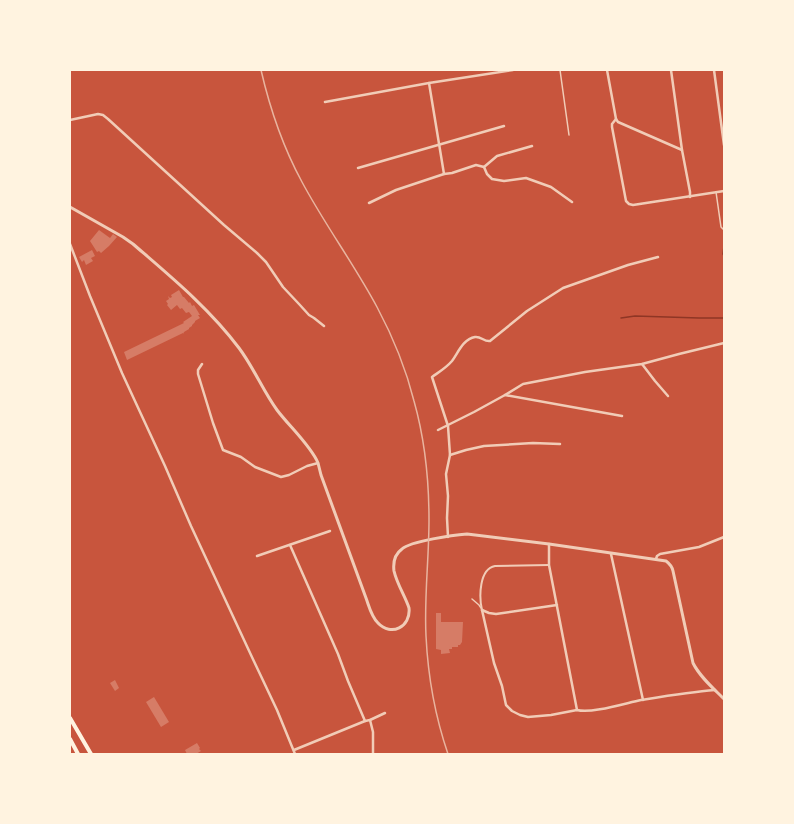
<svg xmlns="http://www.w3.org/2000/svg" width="794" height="824" viewBox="0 0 794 824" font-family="'Nunito Sans',sans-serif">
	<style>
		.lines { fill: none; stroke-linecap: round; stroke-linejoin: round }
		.stream { stroke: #8f3625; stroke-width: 1.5 }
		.building { fill: #d67c66 }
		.path { stroke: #fff3e0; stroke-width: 1 }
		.service { stroke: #f1ccb7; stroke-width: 1.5 }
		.pedestrian { stroke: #f1ccb7; stroke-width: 2 }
		.minor { stroke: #f1ccb7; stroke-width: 2.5 }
		.tertiary { stroke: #f1ccb7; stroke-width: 3 }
		.primary { stroke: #fff3e0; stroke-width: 4 }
		.rail { stroke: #e9b49f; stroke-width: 1.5 }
	</style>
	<rect width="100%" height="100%" fill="#c8553d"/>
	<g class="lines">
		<g class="stream">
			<path d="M 724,246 L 723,254 L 724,256"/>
			<path d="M 621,318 L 635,316 L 699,318 L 724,318"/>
		</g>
	</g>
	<g class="building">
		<path d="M 99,230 L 110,238 L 113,234 L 117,237 L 109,246 L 101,253 L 99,251 L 97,252 L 90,241 Z"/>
		<path d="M 92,250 L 95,256 L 91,258 L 93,261 L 86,265 L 84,260 L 82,262 L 79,257 Z"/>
		<path d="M 179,290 L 183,297 L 184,297 L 189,303 L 190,302 L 192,306 L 194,305 L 200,315 L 198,315 L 200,318 L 195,321 L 195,322 L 192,325 L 192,326 L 189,328 L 189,329 L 184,332 L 183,334 L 183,333 L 127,360 L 124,352 L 184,323 L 183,322 L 192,316 L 189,312 L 186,313 L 182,308 L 180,309 L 177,305 L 171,310 L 167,305 L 168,304 L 166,301 L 169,299 L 168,296 L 170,298 L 172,297 L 171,295 Z"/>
		<path d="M 436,613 L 441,613 L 441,622 L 463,622 L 462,642 L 460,645 L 458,645 L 458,647 L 452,647 L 452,649 L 449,649 L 450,653 L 441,654 L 441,650 L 436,649 Z"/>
		<path d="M 115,680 L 119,688 L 115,691 L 110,683 Z"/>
		<path d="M 154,697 L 169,722 L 161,727 L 146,702 Z"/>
		<path d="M 197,743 L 200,748 L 199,749 L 201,751 L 196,754 L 187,754 L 185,750 Z"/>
	</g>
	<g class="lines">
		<path class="path" d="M 70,753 L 71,754"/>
		<g class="service">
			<path d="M 560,70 L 569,135"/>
			<path d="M 716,192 L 721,227 L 724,230"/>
			<path d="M 472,599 L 479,605 L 481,608"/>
		</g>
		<path class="pedestrian" d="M 482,610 C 479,597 479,569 495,566 L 549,565"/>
		<g class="minor">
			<path d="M 607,70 L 616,119 L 618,122 L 682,150"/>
			<path d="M 671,70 L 682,150 L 690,192 L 690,197"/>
			<path d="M 714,70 L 724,145"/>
			<path d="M 429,83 L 444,174"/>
			<path d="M 325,102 L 429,83 L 513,70"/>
			<path d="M 616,119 L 612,124 L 612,127 L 626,201 L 629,204 L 633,205 L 724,191"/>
			<path d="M 70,120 L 98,114 L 103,115 L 108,119 L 224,225 L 257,253 L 266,262 L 283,287 L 299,304 L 309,315 L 314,318 L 324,326"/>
			<path d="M 484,167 L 487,174 L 492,179 L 504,181 L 526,178 L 551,187 L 572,202"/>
			<path d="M 358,168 L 504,126"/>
			<path d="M 369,203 L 396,190 L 444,174 L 452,173 L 476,165 L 484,167 L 497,156 L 532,146"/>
			<path d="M 70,244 L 90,296 L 122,373 L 165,466 L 191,526 L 251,655 L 277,710 L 295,754"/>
			<path d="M 202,364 L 198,370 L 198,374 L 213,423 L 223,450 L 241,457 L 255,467 L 281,477 L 289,475 L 307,466 L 318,463"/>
			<path d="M 642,364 L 655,381 L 668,396"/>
			<path d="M 505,395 L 622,416"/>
			<path d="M 438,430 L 474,412 L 505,395 L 523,384 L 585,372 L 642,364 L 679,354 L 724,343"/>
			<path d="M 450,455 L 466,450 L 484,446 L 533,443 L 560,444"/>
			<path d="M 448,537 L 447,518 L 448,496 L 446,474 L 450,455 L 448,426 L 432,377 C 439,372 446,368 452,361 C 458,353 463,339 475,337 C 481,336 484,342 490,341 L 527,311 L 563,288 L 628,265 L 658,257"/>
			<path d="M 549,544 L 549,565 L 577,710"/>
			<path d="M 290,545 L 338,654 L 348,681 L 365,721"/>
			<path d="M 611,554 L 643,700"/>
			<path d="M 257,556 L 330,531"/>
			<path d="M 656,559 L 657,556 L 660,554 L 699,547 L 724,537"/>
			<path d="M 482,610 L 494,663 L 502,686 L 506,705 L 512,711 L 520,715 L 528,717 L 551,715 L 577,710 C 591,714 626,703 641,700 C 666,696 690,692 715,690"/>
			<path d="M 482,610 L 489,613 L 496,614 L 557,605"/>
			<path d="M 370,720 L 373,732 L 373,754"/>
			<path d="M 294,750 L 365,721 L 370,720 L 385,713"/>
		</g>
		<path class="tertiary" d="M 70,207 L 123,237 L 133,244 C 170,276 209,308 239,348 C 254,368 263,391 277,410 C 289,426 311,446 318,463 C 319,467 320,471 321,475 L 366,598 C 369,606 371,616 378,623 C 391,637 411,627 409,608 C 405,596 397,584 394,571 C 393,563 395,554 402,549 C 411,541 454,535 467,534 L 549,544 L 666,561 C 670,564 672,566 673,571 L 693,663 C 700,677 713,688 724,699"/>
		<g class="primary">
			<path d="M 70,718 L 91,754"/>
			<path d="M 70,739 L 78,754"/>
		</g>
		<path class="rail" d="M 261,70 C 270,109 283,147 302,182 C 325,225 354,264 377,307 C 393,337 406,369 414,401 C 425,440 429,480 429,520 C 429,559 424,598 426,636 C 428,677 435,716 448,754"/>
	</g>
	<rect width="794" height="824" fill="none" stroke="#fff3e0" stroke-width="142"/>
</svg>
